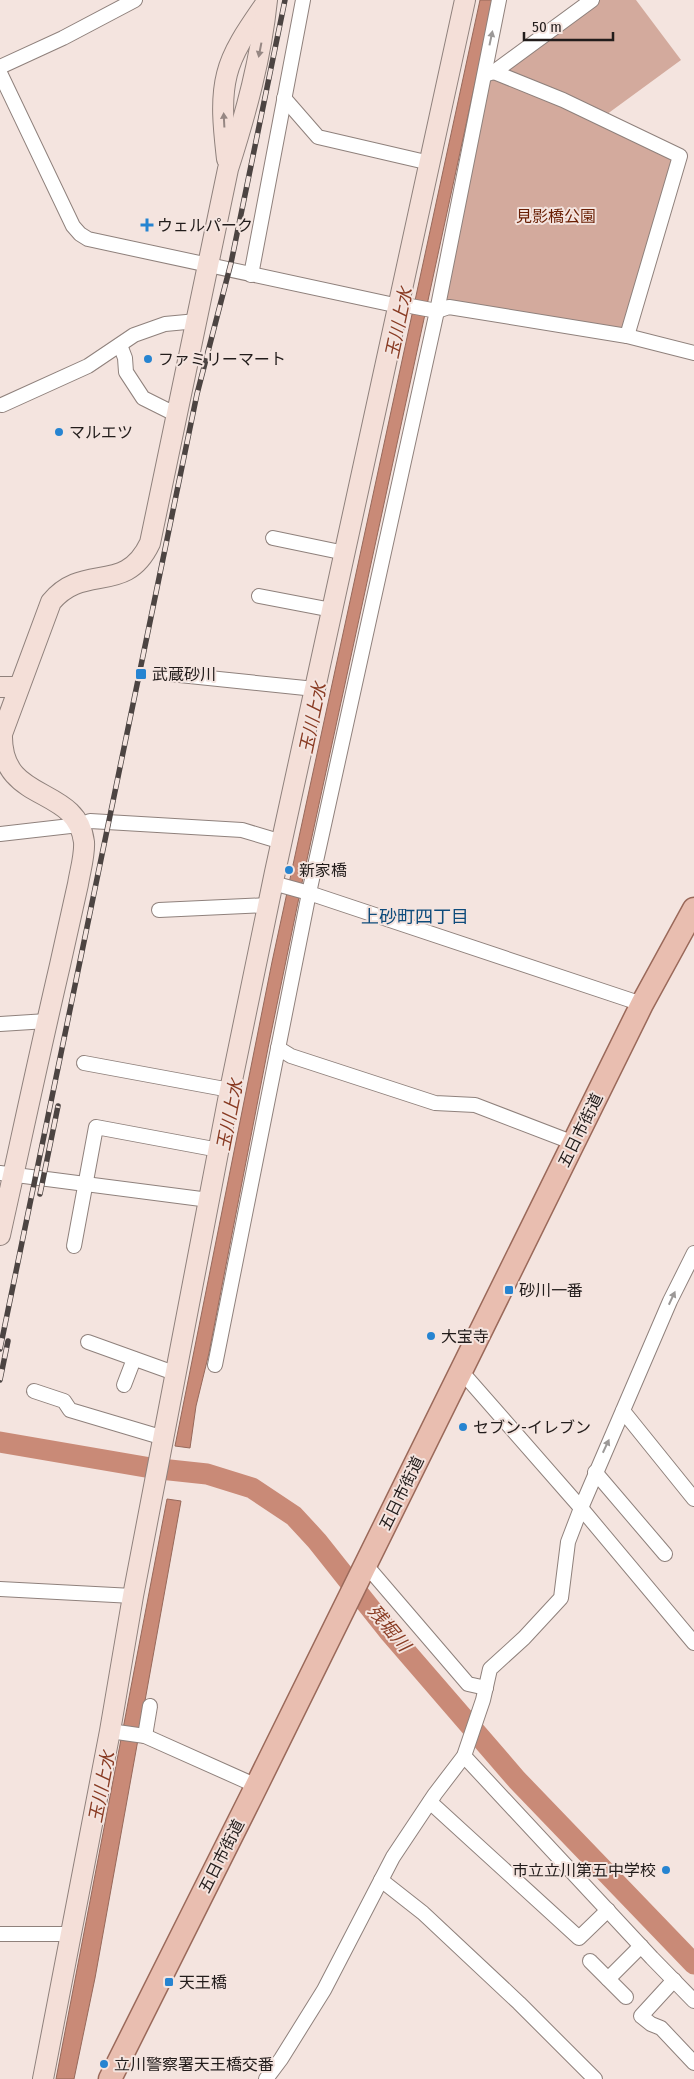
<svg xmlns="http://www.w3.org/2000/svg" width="694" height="2079" viewBox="0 0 694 2079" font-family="'Fira Sans Condensed','Noto Sans JP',sans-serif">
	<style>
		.green { fill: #d3aa9d }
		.water { fill: #c98a77; stroke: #97695b }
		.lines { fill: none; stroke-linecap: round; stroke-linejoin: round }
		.river { stroke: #c98a77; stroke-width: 21 }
		.street-casing { stroke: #8f817c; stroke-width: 16 }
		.secondary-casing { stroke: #8f817c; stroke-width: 22 }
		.primary-casing { stroke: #9a695a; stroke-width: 25 }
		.street { stroke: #fff; stroke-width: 14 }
		.secondary { stroke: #f4dfd8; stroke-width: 20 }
		.primary { stroke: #e9beb0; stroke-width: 22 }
		.rail-casing { stroke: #4c4442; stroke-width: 5.5 }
		.rail { stroke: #f4e4df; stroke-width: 4; stroke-dasharray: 11; stroke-linecap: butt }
		.oneway { fill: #9c9998 }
		.oneway2 { fill: #968783 }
		.poi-dot { fill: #2684d1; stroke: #f4e4df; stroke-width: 2 }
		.labels { text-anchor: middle; stroke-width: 4; stroke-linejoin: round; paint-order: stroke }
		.park-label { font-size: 16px; fill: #691e03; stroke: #f4e4df }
		.poi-label { font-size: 16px; fill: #221c1b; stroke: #f4e4df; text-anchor: start }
		.street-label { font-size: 16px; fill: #221c1b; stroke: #f4e4df }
		.water-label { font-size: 18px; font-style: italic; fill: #893b23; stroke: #f4e4df }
		.neighbourhood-label { font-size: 18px; fill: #0e4b7b; stroke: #f4e4df }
	</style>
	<rect width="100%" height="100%" fill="#f4e4df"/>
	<path class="green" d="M 597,0 L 636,0 L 681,60 L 599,120 L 675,159 L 626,331 L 434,306 L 487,79 Z"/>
	<g class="water">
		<path d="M 480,0 L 493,0 L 303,878 L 268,1048 L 209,1353 L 196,1406 L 190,1448 L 175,1446 L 272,962 Z"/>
		<path d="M 167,1499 L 181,1501 L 95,1978 L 74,2079 L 56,2079 Z"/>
	</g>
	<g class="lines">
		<path class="river" d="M 0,1442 L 151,1468 L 207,1474 L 252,1488 L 294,1516 L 317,1541 L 390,1633 L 517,1780 L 694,1964"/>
		<g class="street-casing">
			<g id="street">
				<path d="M 0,67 L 63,38 L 135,0"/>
				<path d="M 494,72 L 563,100 L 680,156 L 627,336"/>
				<path d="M 0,73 L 73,226 L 80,234 L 88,239 L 399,306 L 405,305 L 437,311 L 449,307 L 627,336 L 694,353"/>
				<path d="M 487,74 L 494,72 L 592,0"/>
				<path d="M 284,98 L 318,137 L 430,163"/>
				<path d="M 251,275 L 303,0"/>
				<path d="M 120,345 L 125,358 L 126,372 L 143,398 L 177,415"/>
				<path d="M 2,405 L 88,366 L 134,335 L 165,324 L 197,321"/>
				<path d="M 273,538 L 345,553"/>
				<path d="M 259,596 L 332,610"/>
				<path d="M 170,674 L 315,689"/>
				<path d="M 0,834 L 79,825 L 90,821 L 242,830 L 282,842"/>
				<path d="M 273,883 L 309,893 L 642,1004"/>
				<path d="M 159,910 L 268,905"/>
				<path d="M 0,1024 L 47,1021"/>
				<path d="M 278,1048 L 291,1056 L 435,1103 L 475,1105 L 574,1143"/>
				<path d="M 84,1063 L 230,1090"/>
				<path d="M 0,1173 L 209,1200"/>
				<path d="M 74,1246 L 96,1127 L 219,1150"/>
				<path d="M 88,1342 L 177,1374"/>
				<path d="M 215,1365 L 309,893 L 437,311 L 499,0"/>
				<path d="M 461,1371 L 581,1508 L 694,1643"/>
				<path d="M 124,1385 L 134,1359"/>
				<path d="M 34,1391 L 64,1401 L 70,1410 L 164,1438"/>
				<path d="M 623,1411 L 694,1499"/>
				<path d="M 595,1472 L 665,1554"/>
				<path d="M 365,1564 L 468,1684 L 486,1688"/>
				<path d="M 0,1589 L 133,1596"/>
				<path d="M 110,1731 L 145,1736 L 257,1786"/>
				<path d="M 145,1736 L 150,1706"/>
				<path d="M 464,1756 L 652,1958 L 694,2001"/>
				<path d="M 430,1802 L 579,1938 L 608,1910"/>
				<path d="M 381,1880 L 423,1913 L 519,2003 L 595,2079"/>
				<path d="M 0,1934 L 70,1934"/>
				<path d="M 590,1961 L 626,1997"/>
				<path d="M 608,1979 L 641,1946"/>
				<path d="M 674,1980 L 641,2016 L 651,2024 L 661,2028 L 694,2063"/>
				<path d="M 266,2079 L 281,2059 L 324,1990 L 393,1857 L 435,1794 L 464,1756 L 483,1700 L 490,1669 L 524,1638 L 561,1598 L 568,1542 L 581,1508 L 670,1301 L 694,1253"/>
			</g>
		</g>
		<g class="secondary-casing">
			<g id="secondary">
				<path d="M 227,159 C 224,132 220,101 227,74 C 233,49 251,25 266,3"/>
				<path d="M 0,687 L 18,687"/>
				<path d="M 0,1235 C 20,1145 39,1055 60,965 C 66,938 72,911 78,884 C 80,871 85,855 84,842 C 77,784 0,805 2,734 L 51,602 C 84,562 125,596 150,543 L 228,169 C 246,113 261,58 267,0"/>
				<path d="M 43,2079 L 110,1731 L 133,1596 L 230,1090 L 275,872 L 465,0"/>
			</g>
		</g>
		<g class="primary-casing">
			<path id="primary" d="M 110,2079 L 252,1795 L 642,1004 L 694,909"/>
		</g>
		<use href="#street" class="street"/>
		<use href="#secondary" class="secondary"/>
		<use href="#primary" class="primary"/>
		<g class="rail-casing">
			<g id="rail">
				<path d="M 40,1194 L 58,1106"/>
				<path d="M 0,1349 L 197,394 L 231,263 L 285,0"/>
				<path d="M 0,1380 L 8,1341"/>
			</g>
		</g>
		<use href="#rail" class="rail"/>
	</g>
	<defs><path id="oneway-solid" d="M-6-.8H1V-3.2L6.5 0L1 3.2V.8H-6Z" transform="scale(1.25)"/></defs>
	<g class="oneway">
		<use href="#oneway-solid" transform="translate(491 38) rotate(-78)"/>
		<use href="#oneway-solid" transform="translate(672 1298) rotate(-65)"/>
		<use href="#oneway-solid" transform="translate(606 1446) rotate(-65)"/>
	</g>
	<g class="oneway2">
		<use href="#oneway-solid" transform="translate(260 50) rotate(101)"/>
		<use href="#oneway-solid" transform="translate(224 120) rotate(-93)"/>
	</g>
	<g class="poi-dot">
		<path d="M144.5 217.5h5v5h5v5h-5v5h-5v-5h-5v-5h5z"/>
		<circle cx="148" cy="359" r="5"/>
		<circle cx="59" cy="432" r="5"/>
		<rect x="135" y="668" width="12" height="12" rx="2.5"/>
		<circle cx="289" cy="870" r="5"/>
		<rect x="504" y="1285" width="10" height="10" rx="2.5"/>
		<circle cx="431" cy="1336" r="5"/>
		<circle cx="463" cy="1427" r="5"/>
		<circle cx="666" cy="1870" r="5"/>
		<rect x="164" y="1977" width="10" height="10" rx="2.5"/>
		<circle cx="104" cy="2064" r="5"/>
	</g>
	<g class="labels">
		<g class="park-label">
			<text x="556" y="222">見影橋公園</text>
		</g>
		<g class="poi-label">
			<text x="157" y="231">ウェルパーク</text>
			<text x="158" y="365">ファミリーマート</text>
			<text x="69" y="438">マルエツ</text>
			<text x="152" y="680">武蔵砂川</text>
			<text x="299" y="876">新家橋</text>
			<text x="519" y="1296">砂川一番</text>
			<text x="441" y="1342">大宝寺</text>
			<text x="473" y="1433">セブン-イレブン</text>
			<text x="656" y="1876" text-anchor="end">市立立川第五中学校</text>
			<text x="179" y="1988">天王橋</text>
			<text x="114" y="2070">立川警察署天王橋交番</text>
		</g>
		<g class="street-label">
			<text transform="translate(580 1130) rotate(-64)" y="6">五日市街道</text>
			<text transform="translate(401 1493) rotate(-64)" y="6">五日市街道</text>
			<text transform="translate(221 1856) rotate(-63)" y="6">五日市街道</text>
		</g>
		<g class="water-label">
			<text transform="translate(399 323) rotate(-78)" y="6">玉川上水</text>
			<text transform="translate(313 718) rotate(-78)" y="6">玉川上水</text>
			<text transform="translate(230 1115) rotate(-79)" y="6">玉川上水</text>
			<text transform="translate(389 1628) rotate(50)" y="6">残堀川</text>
			<text transform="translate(102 1787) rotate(-79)" y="6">玉川上水</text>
		</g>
		<g class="neighbourhood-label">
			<text x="415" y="923">上砂町四丁目</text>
		</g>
	</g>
	<path d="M524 32v8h89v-8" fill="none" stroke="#221c1b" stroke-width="2.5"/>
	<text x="532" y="32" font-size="15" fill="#221c1b" stroke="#f4e4df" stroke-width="4" paint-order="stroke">50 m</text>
</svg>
